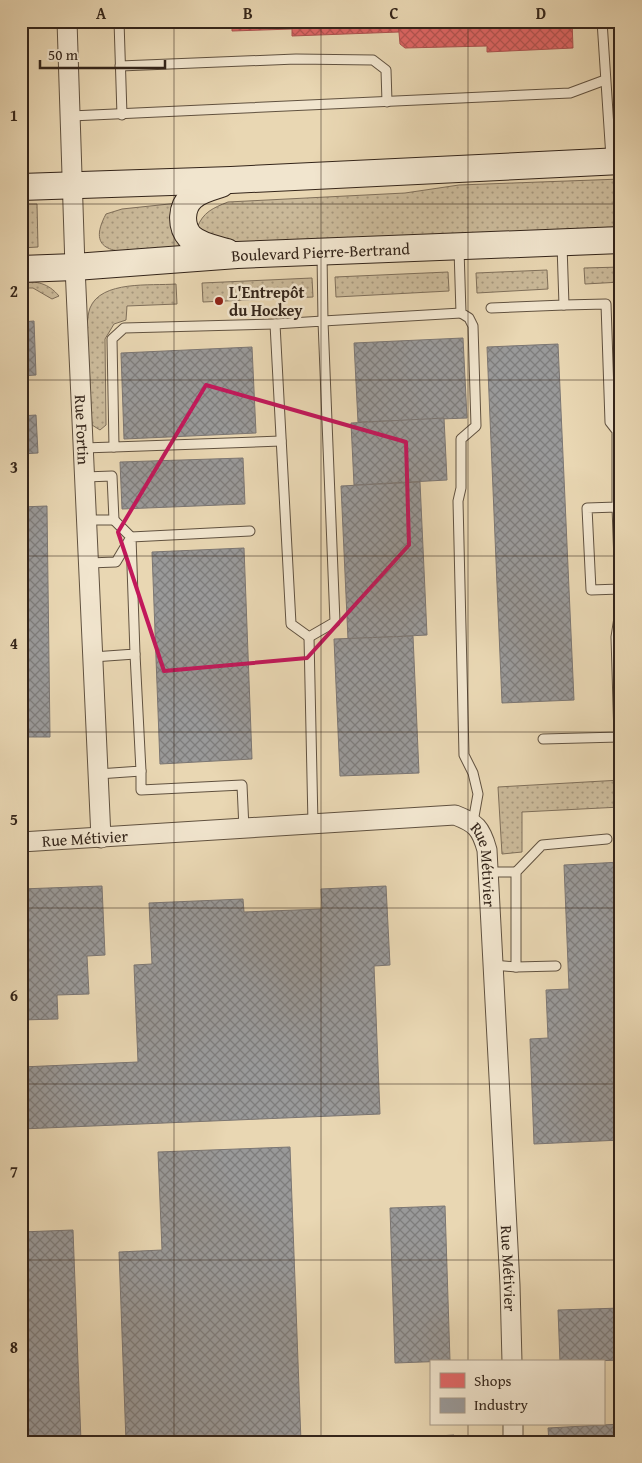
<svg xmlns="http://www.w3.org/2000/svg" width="642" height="1463" viewBox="0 0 642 1463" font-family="'Gentium Book Plus',serif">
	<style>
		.grass { fill: url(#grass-dots); stroke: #7f6f5a }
		.shops { fill: url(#shops-cross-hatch); stroke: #ac524f }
		.industry { fill: url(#industry-cross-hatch); stroke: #7b7673 }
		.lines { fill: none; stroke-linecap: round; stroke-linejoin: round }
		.service-casing { stroke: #615240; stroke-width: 11 }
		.minor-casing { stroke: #615240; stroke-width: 21 }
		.secondary-casing { stroke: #34251a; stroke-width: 28 }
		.service { stroke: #f1e5ce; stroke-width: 9 }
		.minor { stroke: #f1e5ce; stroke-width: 19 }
		.secondary { stroke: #f1e5ce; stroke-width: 26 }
		.marked { fill: none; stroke: #c2185b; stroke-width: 4; stroke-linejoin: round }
		.grid { fill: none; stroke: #34251a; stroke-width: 1; stroke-opacity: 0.55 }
		.poi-dot { fill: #8f2418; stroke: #f1e5ce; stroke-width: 2 }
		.labels { text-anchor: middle; stroke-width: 5; stroke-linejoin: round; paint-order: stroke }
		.street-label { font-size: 16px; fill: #34251a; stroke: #f1e5ce }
		.poi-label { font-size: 16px; font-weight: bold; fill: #34251a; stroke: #f1e5ce; text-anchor: start }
		.neatline { fill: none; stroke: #34251a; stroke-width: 2 }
		.grid-label { font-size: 16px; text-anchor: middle; font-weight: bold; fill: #34251a }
	</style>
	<defs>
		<pattern id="grass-dots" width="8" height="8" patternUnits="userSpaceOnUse" patternTransform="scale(1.25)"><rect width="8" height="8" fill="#cab999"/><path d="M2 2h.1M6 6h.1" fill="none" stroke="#a5967c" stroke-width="1.8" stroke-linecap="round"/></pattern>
		<pattern id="shops-cross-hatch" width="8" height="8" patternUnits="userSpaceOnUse" patternTransform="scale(1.25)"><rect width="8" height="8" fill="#e06666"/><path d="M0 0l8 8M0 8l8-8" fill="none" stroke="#b65453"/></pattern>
		<pattern id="industry-cross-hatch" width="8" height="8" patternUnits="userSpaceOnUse" patternTransform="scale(1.25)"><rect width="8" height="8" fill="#999"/><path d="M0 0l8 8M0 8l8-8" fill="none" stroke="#7e7d7c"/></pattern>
	</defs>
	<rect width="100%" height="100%" fill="#e9d7b3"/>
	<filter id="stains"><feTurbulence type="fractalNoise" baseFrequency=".004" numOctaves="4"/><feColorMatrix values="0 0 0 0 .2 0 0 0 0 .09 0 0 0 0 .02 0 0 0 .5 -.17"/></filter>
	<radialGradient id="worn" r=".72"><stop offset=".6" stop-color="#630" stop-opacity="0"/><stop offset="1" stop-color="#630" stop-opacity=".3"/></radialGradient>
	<g class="grass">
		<path d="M 621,179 L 621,225 L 591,233 L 227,245 L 197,228 C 203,212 213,208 228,202 L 405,193 L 459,185 Z"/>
		<path d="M 188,202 L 185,249 C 172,250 159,251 146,251 C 118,253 85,253 106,214 L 122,209 Z"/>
		<path d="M 21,204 L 37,204 L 38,247 L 21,248 Z"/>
		<path d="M 621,267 L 621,282 L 585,284 L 584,268 Z"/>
		<path d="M 547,270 L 548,289 L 477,293 L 476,273 Z"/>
		<path d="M 448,272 L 449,291 L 336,297 L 335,277 Z"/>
		<path d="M 312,278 L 313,297 L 203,302 L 202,283 Z"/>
		<path d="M 21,282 C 37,281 48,283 59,296 L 52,299 L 33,288 L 21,288 Z"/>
		<path d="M 176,284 L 177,304 L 127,306 L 126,320 L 114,324 L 105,339 L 106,425 L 100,430 L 92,425 L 87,324 C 88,319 88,313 90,308 C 101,280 151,286 176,284 Z"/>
		<path d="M 621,780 L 621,807 L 522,812 L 522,852 L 502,854 L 498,787 Z"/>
	</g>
	<g class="shops">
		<path d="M 171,21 L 398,21 L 399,32 L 292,36 L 292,29 L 232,31 L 232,24 L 172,27 Z"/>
		<path d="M 398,21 L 572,21 L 573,48 L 487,52 L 487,46 L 405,48 L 400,44 Z"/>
	</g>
	<g class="industry">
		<path d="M 34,321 L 36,375 L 21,376 L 21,322 Z"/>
		<path d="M 463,338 L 467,418 L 358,422 L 354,343 Z"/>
		<path d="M 558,344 L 574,700 L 502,703 L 487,347 Z"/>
		<path d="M 252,347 L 256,433 L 124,439 L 121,353 Z"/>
		<path d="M 36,415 L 38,453 L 21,454 L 21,416 Z"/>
		<path d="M 444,418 L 447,480 L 354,485 L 351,423 Z"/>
		<path d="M 243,458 L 245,504 L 122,509 L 120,462 Z"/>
		<path d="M 420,482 L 427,635 L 348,639 L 341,486 Z"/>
		<path d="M 47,506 L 50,737 L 21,737 L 21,507 Z"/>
		<path d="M 244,548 L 252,759 L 160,764 L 152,552 Z"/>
		<path d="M 413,636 L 419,773 L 340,776 L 334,639 Z"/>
		<path d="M 621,862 L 621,1140 L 534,1144 L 530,1039 L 548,1038 L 546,990 L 569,989 L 564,865 Z"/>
		<path d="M 102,886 L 105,955 L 87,956 L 89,994 L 57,995 L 58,1019 L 21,1020 L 21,889 Z"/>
		<path d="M 386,886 L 390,965 L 374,966 L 380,1114 L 21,1129 L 21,1067 L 138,1062 L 134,965 L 152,964 L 149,903 L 243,899 L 244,912 L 322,909 L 321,889 Z"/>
		<path d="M 290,1147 L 301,1442 L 126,1442 L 119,1252 L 162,1250 L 158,1152 Z"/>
		<path d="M 445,1206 L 450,1361 L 395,1363 L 390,1208 Z"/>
		<path d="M 73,1230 L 81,1442 L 21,1442 L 21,1232 Z"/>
		<path d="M 621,1308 L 621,1360 L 560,1362 L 558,1310 Z"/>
		<path d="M 621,1424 L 621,1442 L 549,1442 L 548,1428 Z"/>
		<path d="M 454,1435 L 454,1442 L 406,1442 L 406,1438 Z"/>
	</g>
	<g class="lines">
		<g class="service-casing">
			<g id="service">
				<path d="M 119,21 L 122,115"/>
				<path d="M 602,21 L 611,158"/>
				<path d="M 120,66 L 296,59 L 373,60 L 386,70 L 387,102"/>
				<path d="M 71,116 L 570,93 L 605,80"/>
				<path d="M 459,249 L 461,313 L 469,318 L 473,326 L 476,426 L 461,439 L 461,488 L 458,501 L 464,755 L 473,773 L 478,794 L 473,822"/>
				<path d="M 322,254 L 323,321 L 461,313"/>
				<path d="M 564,305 L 606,304 L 610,422 L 617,431 L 617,507 L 587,508 L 591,590 L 620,589 L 617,507"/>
				<path d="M 491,308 L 564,305 L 562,245"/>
				<path d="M 323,321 L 335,622 L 309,637 L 291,624 L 275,324 Z"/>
				<path d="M 275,324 L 124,328 L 112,339 L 114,447 L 281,441"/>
				<path d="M 83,448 L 114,447"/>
				<path d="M 85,477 L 112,476 L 114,520 L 87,520"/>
				<path d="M 89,563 L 116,562 L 131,537 L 114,520"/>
				<path d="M 309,637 L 313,824"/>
				<path d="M 93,657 L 135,654 L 131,537 L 250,531"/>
				<path d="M 543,739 L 619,737 L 616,637 L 620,611 L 620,589"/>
				<path d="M 141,771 L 141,790 L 242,785 L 244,829"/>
				<path d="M 98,774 L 141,771 L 135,654"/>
				<path d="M 488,872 L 516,872"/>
				<path d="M 493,965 L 516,967 L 556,966"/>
				<path d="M 516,967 L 516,872 L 542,845 L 607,839"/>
			</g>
		</g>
		<g class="minor-casing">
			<g id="minor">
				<path id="s1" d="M 67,21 L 75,267 L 101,838"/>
				<path id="s2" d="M 21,842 L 455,815 C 476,823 481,828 487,850 L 510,1285 L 512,1362"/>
				<path d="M 513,1424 L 513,1442"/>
			</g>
		</g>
		<g class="secondary-casing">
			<g id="secondary">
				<path d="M 221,184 C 212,187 199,190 192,197 C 181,207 180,226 190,237 C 199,246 216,249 227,252"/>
				<path d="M 21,187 L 231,180 L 621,161"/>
				<path id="s3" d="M 21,269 L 75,267 L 237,255 L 621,240"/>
			</g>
		</g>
		<use href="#service" class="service"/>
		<use href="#minor" class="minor"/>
		<use href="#secondary" class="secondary"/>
	</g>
	<path class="marked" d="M 206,385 L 406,442 L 409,545 L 307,658 L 164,671 L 118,532 Z"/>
	<path class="grid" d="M 174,21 L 174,1442M 321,21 L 321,1442M 468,21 L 468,1362M 21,204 L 621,204M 21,380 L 621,380M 21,556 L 621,556M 21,732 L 621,732M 21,908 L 621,908M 21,1084 L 621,1084M 21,1260 L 621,1260M 468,1424 L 468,1442"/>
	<circle class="poi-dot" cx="219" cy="301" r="5"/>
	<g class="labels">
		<g class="street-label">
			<text dy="6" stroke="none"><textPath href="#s3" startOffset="300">Boulevard Pierre-Bertrand</textPath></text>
			<text dy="6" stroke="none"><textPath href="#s1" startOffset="409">Rue Fortin</textPath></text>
			<text dy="6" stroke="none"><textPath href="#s2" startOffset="64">Rue Métivier</textPath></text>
			<text dy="6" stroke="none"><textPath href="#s2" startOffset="499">Rue Métivier</textPath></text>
			<text dy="6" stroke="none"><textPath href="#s2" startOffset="904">Rue Métivier</textPath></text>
		</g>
		<g class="poi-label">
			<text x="229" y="298">L'Entrepôt<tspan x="229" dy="18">du Hockey</tspan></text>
		</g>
	</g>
	<rect width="642" height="1463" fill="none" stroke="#e9d7b3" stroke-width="55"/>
	<rect x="430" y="1360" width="175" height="65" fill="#f1e5ce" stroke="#a59886"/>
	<rect x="440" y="1373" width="25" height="15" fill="#e06666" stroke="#a59886"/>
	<text x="474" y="1386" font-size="15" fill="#34251a">Shops</text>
	<rect x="440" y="1398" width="25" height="15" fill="#999999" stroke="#a59886"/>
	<text x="474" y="1410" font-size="15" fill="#34251a">Industry</text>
	<path d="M40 60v8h125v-8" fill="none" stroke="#34251a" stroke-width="2.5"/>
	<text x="48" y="60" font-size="15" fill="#34251a" stroke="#f1e5ce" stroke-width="4" paint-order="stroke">50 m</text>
	<rect x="28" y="28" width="586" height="1408" class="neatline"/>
	<g class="grid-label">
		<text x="101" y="19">A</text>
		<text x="248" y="19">B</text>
		<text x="394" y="19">C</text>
		<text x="541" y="19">D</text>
		<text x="14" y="121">1</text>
		<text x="14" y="297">2</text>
		<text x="14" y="473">3</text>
		<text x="14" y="649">4</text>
		<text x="14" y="825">5</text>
		<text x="14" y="1001">6</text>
		<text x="14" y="1177">7</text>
		<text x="14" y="1353">8</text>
	</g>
	<rect width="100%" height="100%" filter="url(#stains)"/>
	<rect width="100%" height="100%" fill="url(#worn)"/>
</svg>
